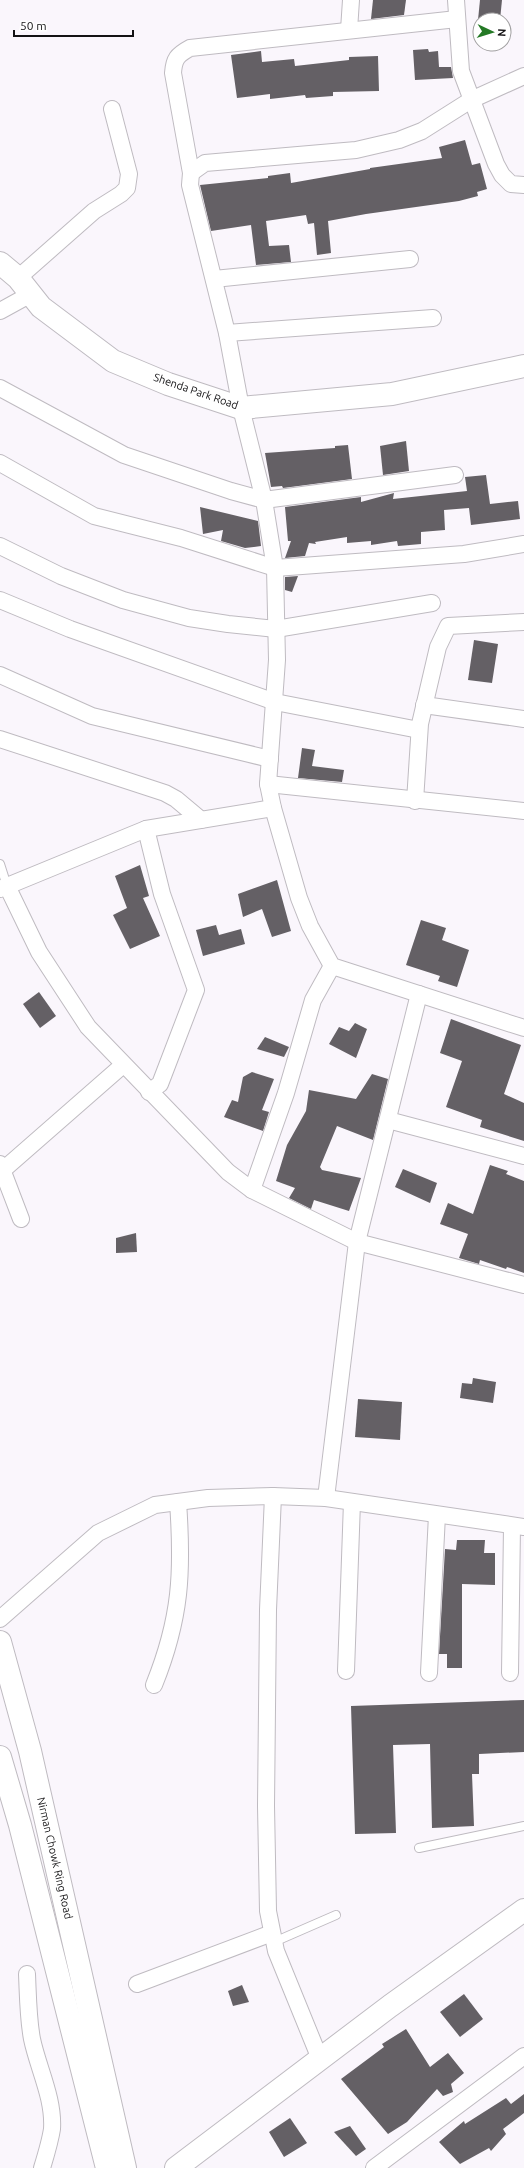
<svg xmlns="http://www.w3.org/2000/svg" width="524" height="2168" viewBox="0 0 524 2168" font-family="Ubuntu,sans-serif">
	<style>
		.building { fill: #646065 }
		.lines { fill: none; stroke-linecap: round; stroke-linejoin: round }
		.lane-casing { stroke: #bfbbc1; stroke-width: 10 }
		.street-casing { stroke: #bfbbc1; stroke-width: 18 }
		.secondary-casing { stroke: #bfbbc1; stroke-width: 24 }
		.primary-casing { stroke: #bfbbc1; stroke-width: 24 }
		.lane { stroke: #fff; stroke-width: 8 }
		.street { stroke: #fff; stroke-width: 16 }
		.secondary { stroke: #fff; stroke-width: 22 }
		.primary { stroke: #fff; stroke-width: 22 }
		.labels { text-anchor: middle; stroke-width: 4; stroke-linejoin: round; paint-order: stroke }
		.street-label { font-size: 11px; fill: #131214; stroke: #fff }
	</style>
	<rect width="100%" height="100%" fill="#faf6fc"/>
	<g class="building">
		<path d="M 373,0 L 406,0 L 404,15 L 371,19 Z"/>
		<path d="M 480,0 L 502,0 L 500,20 L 478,20 Z"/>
		<path d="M 428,49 L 429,52 L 438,51 L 439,67 L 451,67 L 453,78 L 415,80 L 413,50 Z"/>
		<path d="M 261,51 L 262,62 L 294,59 L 295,66 L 349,60 L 349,57 L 378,56 L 379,91 L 333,92 L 333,96 L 306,98 L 305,95 L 270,99 L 270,94 L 237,98 L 231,55 Z"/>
		<path d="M 465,140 L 472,165 L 480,163 L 487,189 L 477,192 L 478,196 L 459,201 L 366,214 L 328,221 L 331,253 L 317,255 L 314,223 L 308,224 L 306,215 L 266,221 L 269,246 L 289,245 L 291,262 L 256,265 L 251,225 L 211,231 L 200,185 L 268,178 L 268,176 L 290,173 L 291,183 L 370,169 L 370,168 L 442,158 L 439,147 Z"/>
		<path d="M 406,441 L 409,471 L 383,475 L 380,446 Z"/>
		<path d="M 348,445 L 352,479 L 283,488 L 282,486 L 271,487 L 265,453 L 335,448 L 335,446 Z"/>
		<path d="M 486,475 L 490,504 L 518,501 L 520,519 L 471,525 L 469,508 L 444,510 L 445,530 L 421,532 L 421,544 L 398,546 L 397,541 L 371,545 L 371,541 L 347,543 L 347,537 L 315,542 L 316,544 L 309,543 L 305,556 L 285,558 L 291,541 L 288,541 L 285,507 L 361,497 L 361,502 L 394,493 L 393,499 L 467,491 L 465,477 Z"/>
		<path d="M 200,507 L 258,521 L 261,546 L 245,548 L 221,541 L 223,530 L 203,534 Z"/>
		<path d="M 298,576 L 292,592 L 285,590 L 285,577 Z"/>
		<path d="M 474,640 L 498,644 L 492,683 L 468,680 Z"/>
		<path d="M 302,748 L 315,750 L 312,766 L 344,770 L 342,782 L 298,778 Z"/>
		<path d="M 140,865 L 149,896 L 143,898 L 160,936 L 130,949 L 113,915 L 127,908 L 115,876 Z"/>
		<path d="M 277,880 L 291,931 L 272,937 L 262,909 L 243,917 L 238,894 Z"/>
		<path d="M 421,920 L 446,928 L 442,940 L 469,950 L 457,987 L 438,981 L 440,976 L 406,965 Z"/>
		<path d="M 216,925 L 219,935 L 241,929 L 245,944 L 203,956 L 196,930 Z"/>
		<path d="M 39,992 L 56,1016 L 40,1028 L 23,1004 Z"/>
		<path d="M 451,1019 L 521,1045 L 504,1094 L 524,1103 L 524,1141 L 480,1127 L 482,1120 L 446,1107 L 462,1061 L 440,1053 Z"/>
		<path d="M 355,1023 L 367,1029 L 356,1058 L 329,1044 L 339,1027 L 349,1031 Z"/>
		<path d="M 265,1037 L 289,1047 L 284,1057 L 257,1049 Z"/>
		<path d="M 252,1072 L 274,1079 L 262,1110 L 269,1112 L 263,1131 L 224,1117 L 232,1100 L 238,1102 L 243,1077 Z"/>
		<path d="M 372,1074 L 388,1079 L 373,1140 L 337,1126 L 320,1167 L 322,1170 L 361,1178 L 349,1211 L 314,1200 L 311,1209 L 289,1198 L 295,1188 L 276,1181 L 287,1145 L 306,1111 L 309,1090 L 356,1099 Z"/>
		<path d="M 490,1165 L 508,1171 L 506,1174 L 524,1181 L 524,1273 L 507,1267 L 506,1269 L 480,1260 L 479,1264 L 459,1258 L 468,1234 L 440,1224 L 448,1203 L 473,1214 Z"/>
		<path d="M 403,1169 L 437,1183 L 430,1203 L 395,1187 Z"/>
		<path d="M 136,1233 L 137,1252 L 116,1253 L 116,1238 Z"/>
		<path d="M 473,1378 L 496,1382 L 493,1403 L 460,1398 L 462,1383 L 472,1384 Z"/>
		<path d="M 358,1399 L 402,1402 L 400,1440 L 355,1437 Z"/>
		<path d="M 457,1540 L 485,1540 L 484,1553 L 495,1553 L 495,1585 L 462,1584 L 462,1668 L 447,1668 L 447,1654 L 439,1654 L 445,1549 L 456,1550 Z"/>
		<path d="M 524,1700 L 524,1752 L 479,1754 L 479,1774 L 472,1774 L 474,1826 L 432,1828 L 430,1744 L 393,1745 L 396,1833 L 355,1834 L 351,1706 Z"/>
		<path d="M 242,1985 L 249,2002 L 233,2006 L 228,1991 Z"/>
		<path d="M 464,1994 L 483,2019 L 460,2037 L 440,2012 Z"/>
		<path d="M 406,2029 L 430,2067 L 448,2053 L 464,2073 L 451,2084 L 453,2092 L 443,2096 L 437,2089 L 407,2122 L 388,2134 L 341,2079 L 384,2047 L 382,2044 Z"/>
		<path d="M 524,2094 L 524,2113 L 503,2129 L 506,2134 L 491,2151 L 489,2148 L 460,2164 L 439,2142 L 464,2121 L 465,2124 L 506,2098 L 511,2104 Z"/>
		<path d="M 290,2118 L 307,2143 L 284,2157 L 269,2132 Z"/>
		<path d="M 350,2126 L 366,2149 L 356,2156 L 334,2132 Z"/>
	</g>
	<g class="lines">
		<g class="lane-casing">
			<g id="lane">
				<path d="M 0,864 L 7,886"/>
				<path d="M 419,1848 L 524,1826"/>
				<path d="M 274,1942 L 336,1915"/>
			</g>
		</g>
		<g class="street-casing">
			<g id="street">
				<path d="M 456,0 L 461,71 L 496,164 L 502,175 L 511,184 L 524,185"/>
				<path d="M 457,19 L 190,48 C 177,55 174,59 173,73 L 191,173 L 190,185 L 227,333 L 241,408 L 264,500 L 275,568 L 277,660 L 268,784 L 273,808 L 299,898 L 310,926 L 332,966 L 524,1028"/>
				<path d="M 349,30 L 351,0"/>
				<path d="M 191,173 L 205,163 L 356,150 L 399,140 L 422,131 L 471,100 L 524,76"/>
				<path d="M 18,278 L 94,211 L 121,194 L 127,188 L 129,174 L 112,109"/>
				<path d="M 214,279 L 410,259"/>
				<path d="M 0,311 L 31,294"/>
				<path d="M 227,333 L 433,318"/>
				<path d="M 0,388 L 124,455 L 231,491 L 264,500 L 455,475"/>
				<path d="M 0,463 L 94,516 L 181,538 L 275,568 L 464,554 L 524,544"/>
				<path d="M 0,546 L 61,576 L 123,600 L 189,618 L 228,624 L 276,629 L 432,603"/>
				<path d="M 0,600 L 70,629 L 275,702 L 419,730"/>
				<path d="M 0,675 L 92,716 L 270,759"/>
				<path d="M 424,705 L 524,719"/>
				<path d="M 0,739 L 165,793 L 176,799 L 201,820"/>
				<path d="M 268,784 L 524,811"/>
				<path d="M 415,801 L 420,724 L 438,647 L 448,626 L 524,622"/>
				<path d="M 146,829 L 162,894 L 196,990 L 160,1084 L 149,1092"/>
				<path d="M 7,886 L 39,952 L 88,1027 L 228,1172 L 252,1190 L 357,1242 L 524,1285"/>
				<path d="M 0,889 L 146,829 L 273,808"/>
				<path d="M 388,1120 L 524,1156"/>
				<path d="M 0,1164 L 21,1219"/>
				<path d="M 3,1170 L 123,1065"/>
				<path d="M 252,1190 L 286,1093 L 313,1000 L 332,966"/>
				<path d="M 273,1496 L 268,1610 L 266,1806 L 268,1911 L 276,1951 L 320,2059"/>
				<path d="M 326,1498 L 357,1242 L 419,994"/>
				<path d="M 0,1619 L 98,1533 L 155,1505 L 208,1498 L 273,1496 L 326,1498 L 524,1527"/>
				<path d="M 346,1671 L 352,1502"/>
				<path d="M 429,1673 L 437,1515"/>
				<path d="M 510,1673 L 512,1526"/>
				<path d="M 154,1685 C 181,1618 183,1572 178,1502"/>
				<path d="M 27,1974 C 28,1996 28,2018 32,2039 C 38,2068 54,2098 52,2129 C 50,2142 46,2155 42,2168"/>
				<path d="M 137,1984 L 272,1933"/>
				<path d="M 374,2168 L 524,2056"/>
			</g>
		</g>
		<g class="secondary-casing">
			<g id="secondary">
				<path d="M 0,263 L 18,278 L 41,307 L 113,361 L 168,384 L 241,408 L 392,394 L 524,366"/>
				<path d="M 176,2168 L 390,2006 L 524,1910"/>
			</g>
		</g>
		<g class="primary-casing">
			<g id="primary">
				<path d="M 0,1642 L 30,1751 L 125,2168"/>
				<path d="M 0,1757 L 20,1825 L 107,2168"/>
			</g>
		</g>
		<use href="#lane" class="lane"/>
		<use href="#street" class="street"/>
		<use href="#secondary" class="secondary"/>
		<use href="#primary" class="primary"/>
	</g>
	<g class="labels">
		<g class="street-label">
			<text transform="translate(196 391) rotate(19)" y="4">Shenda Park Road</text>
			<text transform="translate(55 1858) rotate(77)" y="4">Nirman Chowk Ring Road</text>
		</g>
	</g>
	<g transform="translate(492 32) rotate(94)"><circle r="19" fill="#ffffff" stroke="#a1a0a1"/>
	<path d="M0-3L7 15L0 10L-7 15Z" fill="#247925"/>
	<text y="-6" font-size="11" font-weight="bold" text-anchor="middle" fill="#131214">N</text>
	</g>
	<path d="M14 30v6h119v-6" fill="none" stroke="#131214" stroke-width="2"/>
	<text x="20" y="30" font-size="12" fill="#131214" stroke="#ffffff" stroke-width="3" paint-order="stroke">50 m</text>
</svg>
